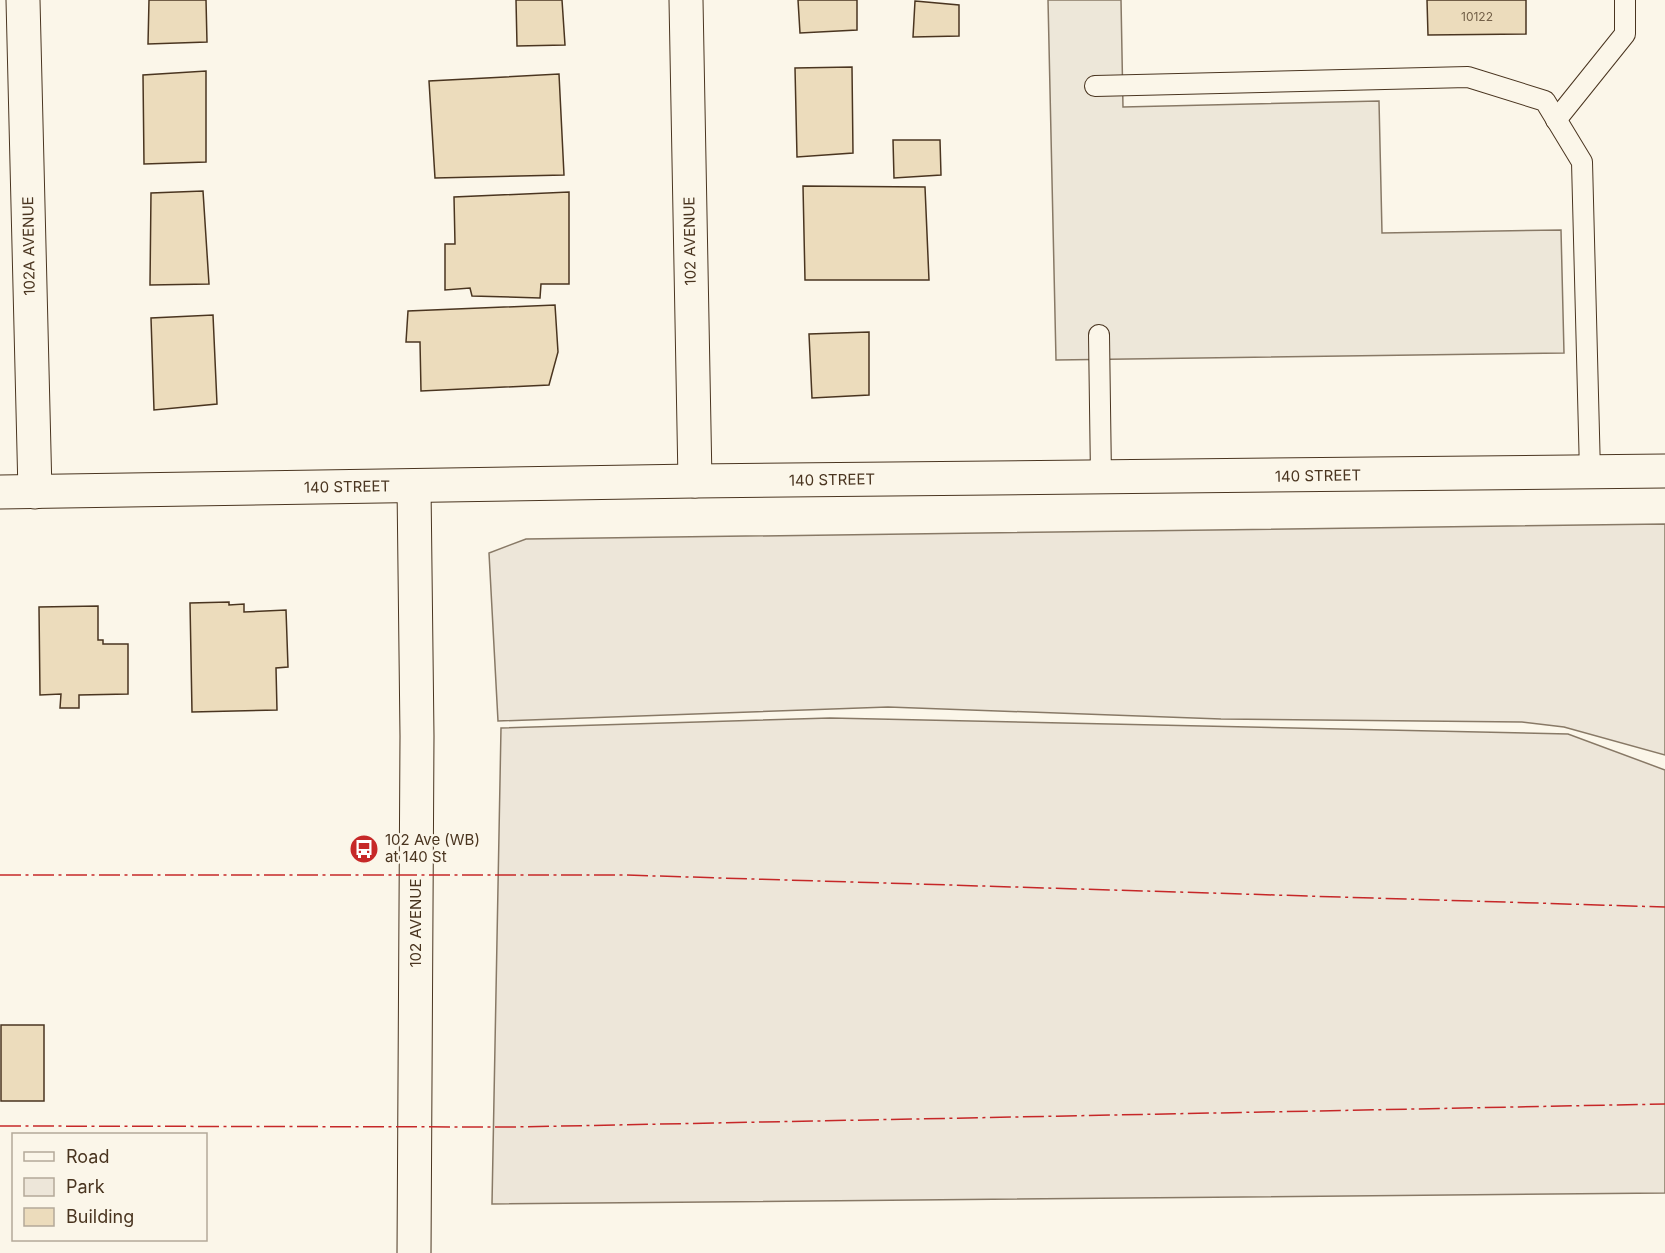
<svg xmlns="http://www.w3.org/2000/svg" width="1665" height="1253" viewBox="0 0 1665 1253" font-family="Inter,sans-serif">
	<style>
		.green { fill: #ede6d9; stroke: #887966; stroke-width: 1.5 }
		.parking { fill: #ede7d9; stroke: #887966; stroke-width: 1.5 }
		.building { fill: #ecdcbc; stroke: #4a3520; stroke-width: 1.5 }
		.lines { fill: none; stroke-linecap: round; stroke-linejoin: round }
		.lane-casing { stroke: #4a3520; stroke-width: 22 }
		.street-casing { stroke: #4a3520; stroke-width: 35 }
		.secondary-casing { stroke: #4a3520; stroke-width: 35 }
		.lane { stroke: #fbf6e9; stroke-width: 20 }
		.street { stroke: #fbf6e9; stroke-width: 33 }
		.secondary { stroke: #fbf6e9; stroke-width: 33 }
		.power { stroke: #c62828; stroke-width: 1.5; stroke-dasharray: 21 4.5 3 4.5; stroke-linecap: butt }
		.labels { text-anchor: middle; stroke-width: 4.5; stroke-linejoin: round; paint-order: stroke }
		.number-label { font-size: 12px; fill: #725f47 }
		.street-label { font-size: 15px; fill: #4a3520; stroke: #fbf6e9 }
		.poi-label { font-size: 15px; fill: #4a3520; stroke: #fbf6e9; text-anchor: start }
	</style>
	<rect width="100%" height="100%" fill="#fbf6e9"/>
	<g class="green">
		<path d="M 1665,524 L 1665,755 L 1564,727 L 1522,722 L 1221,719 L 888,707 L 498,721 L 489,553 L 526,539 Z"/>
		<path d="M 830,718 L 1568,734 L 1665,770 L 1665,1193 L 492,1204 L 501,728 Z"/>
	</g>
	<path class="parking" d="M 1048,0 L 1121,0 L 1123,107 L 1379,101 L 1382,233 L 1561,230 L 1564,353 L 1056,360 Z"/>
	<g class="building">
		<path d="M 149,0 L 206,0 L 207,42 L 148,44 Z"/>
		<path d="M 516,0 L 562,0 L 565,45 L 517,46 Z"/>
		<path d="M 798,0 L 857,0 L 857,30 L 800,33 Z"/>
		<path d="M 1427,0 L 1526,0 L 1526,34 L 1428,35 Z"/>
		<path d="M 915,1 L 959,5 L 959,36 L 913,37 Z"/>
		<path d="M 852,67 L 853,153 L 797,157 L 795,68 Z"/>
		<path d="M 206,71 L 206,162 L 144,164 L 143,75 Z"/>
		<path d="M 559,74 L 564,175 L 435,178 L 429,81 Z"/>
		<path d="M 893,140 L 940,140 L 941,175 L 894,178 Z"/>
		<path d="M 803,186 L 925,187 L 929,280 L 805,280 Z"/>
		<path d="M 203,191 L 209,284 L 150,285 L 151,193 Z"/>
		<path d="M 569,192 L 569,284 L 541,284 L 540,298 L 472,296 L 470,288 L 445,290 L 445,244 L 455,244 L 454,197 Z"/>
		<path d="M 555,305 L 558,352 L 549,385 L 421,391 L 420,342 L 406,342 L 408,311 Z"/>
		<path d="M 213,315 L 217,404 L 154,410 L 151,318 Z"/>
		<path d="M 869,332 L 869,395 L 812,398 L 809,334 Z"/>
		<path d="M 229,602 L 229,605 L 244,604 L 244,612 L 286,610 L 288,667 L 276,668 L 277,710 L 192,712 L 190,603 Z"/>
		<path d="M 98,606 L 98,640 L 103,640 L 103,644 L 128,644 L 128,694 L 79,695 L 79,708 L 60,708 L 61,694 L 40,695 L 39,607 Z"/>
		<rect x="1" y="1025" width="43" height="76"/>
	</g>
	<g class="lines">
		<g class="lane-casing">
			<g id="lane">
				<path d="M 1095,86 L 1468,77 L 1545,101 L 1582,162 L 1590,472"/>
				<path d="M 1556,120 L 1625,34 L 1625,0"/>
				<path d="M 1099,335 L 1101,478"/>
			</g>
		</g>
		<g class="street-casing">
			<g id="street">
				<path d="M 23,0 L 35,492"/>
				<path d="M 686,0 L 695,481"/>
			</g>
		</g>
		<g class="secondary-casing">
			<g id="secondary">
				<path d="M 0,492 L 695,481 L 1665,471"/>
				<path d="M 414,1253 L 417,736 L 414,486"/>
			</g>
		</g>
		<use href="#lane" class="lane"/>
		<use href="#street" class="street"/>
		<use href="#secondary" class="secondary"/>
		<g class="power">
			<path d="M 0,875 L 624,875 L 1665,907"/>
			<path d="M 0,1126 L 514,1127 L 1665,1104"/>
		</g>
	</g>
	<defs>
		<g id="bus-disc" transform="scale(1.5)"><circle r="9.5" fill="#c62828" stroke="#fbf6e9"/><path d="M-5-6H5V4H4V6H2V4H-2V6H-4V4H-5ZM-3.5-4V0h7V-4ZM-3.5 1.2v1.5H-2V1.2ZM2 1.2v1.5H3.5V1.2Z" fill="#fff"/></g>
	</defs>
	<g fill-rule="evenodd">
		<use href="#bus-disc" x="364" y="849"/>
	</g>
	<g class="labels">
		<g class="number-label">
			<text x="1477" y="21">10122</text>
		</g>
		<g class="street-label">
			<text transform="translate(690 241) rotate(-91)" y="5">102 AVENUE</text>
			<text transform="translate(29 246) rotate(-91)" y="5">102A AVENUE</text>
			<text transform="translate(1318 476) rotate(-1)" y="5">140 STREET</text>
			<text transform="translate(832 480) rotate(-1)" y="5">140 STREET</text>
			<text transform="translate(347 487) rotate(-1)" y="5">140 STREET</text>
			<text transform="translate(416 923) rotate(-90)" y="5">102 AVENUE</text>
		</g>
		<g class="poi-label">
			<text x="385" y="845">102 Ave (WB)<tspan x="385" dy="17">at 140 St</tspan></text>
		</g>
	</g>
	<rect x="12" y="1133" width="195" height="108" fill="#fbf6e9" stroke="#b4a999" stroke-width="1.5"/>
	<rect x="24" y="1152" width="30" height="9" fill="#fbf6e9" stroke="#b4a999" stroke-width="1.5"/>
	<text x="66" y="1163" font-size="18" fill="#4a3520">Road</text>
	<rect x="24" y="1178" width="30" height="18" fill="#ede6d9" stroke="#b4a999" stroke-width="1.5"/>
	<text x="66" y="1193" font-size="18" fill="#4a3520">Park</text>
	<rect x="24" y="1208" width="30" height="18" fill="#ecdcbc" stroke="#b4a999" stroke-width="1.5"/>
	<text x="66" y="1223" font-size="18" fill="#4a3520">Building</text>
</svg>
